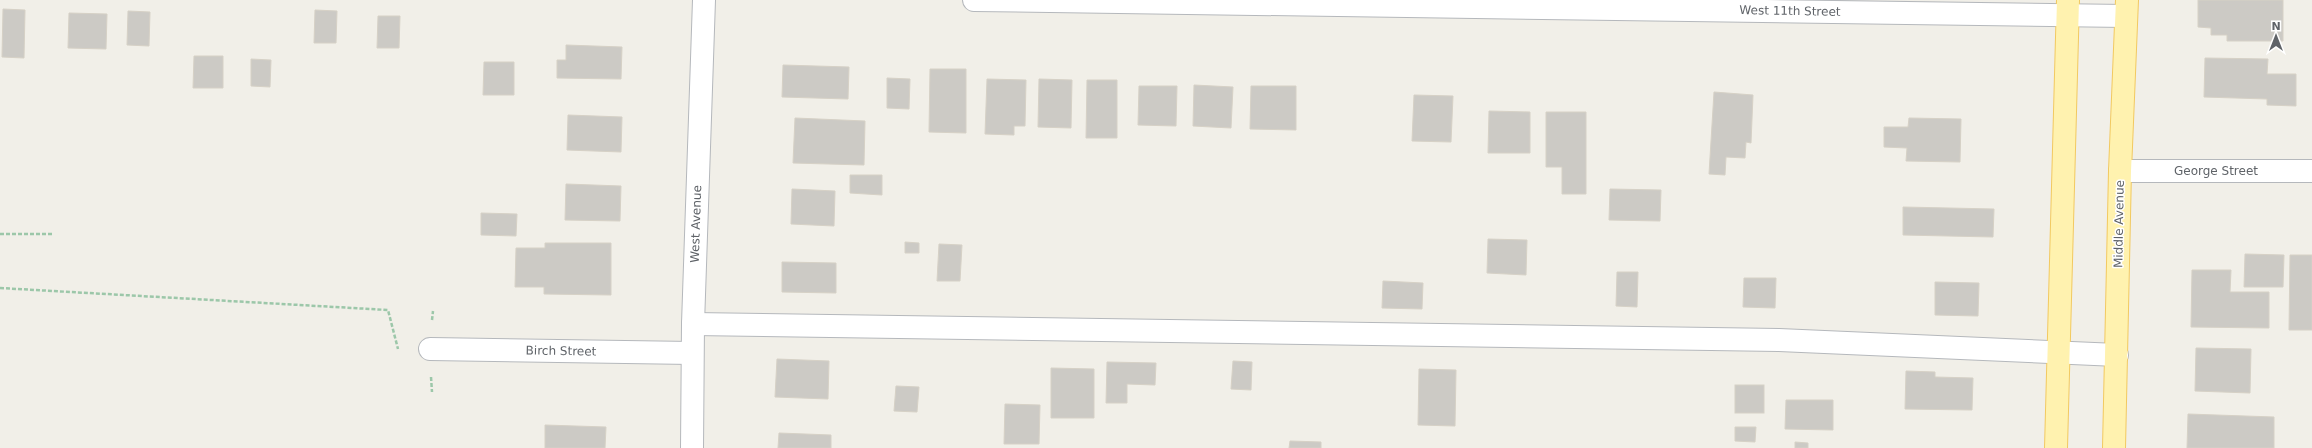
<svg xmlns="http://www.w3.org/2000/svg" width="2312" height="448" viewBox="0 0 2312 448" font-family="'DejaVu Sans',sans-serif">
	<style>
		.building { fill: #cccac5; stroke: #d6d1c6 }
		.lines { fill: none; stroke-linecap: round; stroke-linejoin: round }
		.minor-casing { stroke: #b5b8bc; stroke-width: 24 }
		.major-casing { stroke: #f2c960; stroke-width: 24 }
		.path { stroke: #9cc7a9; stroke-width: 2.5; stroke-dasharray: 4 2; stroke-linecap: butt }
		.minor { stroke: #fff; stroke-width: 22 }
		.major { stroke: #fff2af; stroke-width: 22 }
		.labels { text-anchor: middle; stroke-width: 3; stroke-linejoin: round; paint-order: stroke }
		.street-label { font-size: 12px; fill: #5f6368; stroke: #fff }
	</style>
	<rect width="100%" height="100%" fill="#f1efe8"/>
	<g class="building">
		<path d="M 2198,0 L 2283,0 L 2283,41 L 2227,41 L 2227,35 L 2211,35 L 2211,28 L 2198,27 Z"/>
		<path d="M 3,9 L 25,10 L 24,58 L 2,57 Z"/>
		<path d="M 315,10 L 337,11 L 336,43 L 314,43 Z"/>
		<path d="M 128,11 L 150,12 L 149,46 L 127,45 Z"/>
		<path d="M 69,13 L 107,14 L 106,49 L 68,48 Z"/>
		<path d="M 378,16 L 400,16 L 399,48 L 377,48 Z"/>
		<path d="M 566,45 L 622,47 L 621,79 L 557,78 L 557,60 L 566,60 Z"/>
		<path d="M 194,56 L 223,56 L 223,88 L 193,88 Z"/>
		<path d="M 2205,58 L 2268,59 L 2267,74 L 2296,74 L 2296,106 L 2267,105 L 2267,99 L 2204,97 Z"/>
		<path d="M 251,59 L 271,60 L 270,87 L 251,86 Z"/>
		<path d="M 484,62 L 514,62 L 514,95 L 483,95 Z"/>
		<path d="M 783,65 L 849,67 L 848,99 L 782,97 Z"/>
		<path d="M 930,69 L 966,69 L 966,133 L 929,132 Z"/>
		<path d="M 887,78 L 910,79 L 909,109 L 887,108 Z"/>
		<path d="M 987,79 L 1026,80 L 1025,126 L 1014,126 L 1014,135 L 985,134 Z"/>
		<path d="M 1039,79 L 1072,80 L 1071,128 L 1038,127 Z"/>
		<path d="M 1087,80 L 1117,80 L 1117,138 L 1086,138 Z"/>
		<path d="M 1194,85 L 1233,87 L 1231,128 L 1193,126 Z"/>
		<path d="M 1139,86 L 1177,86 L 1176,126 L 1138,125 Z"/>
		<path d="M 1251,86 L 1296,86 L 1296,130 L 1250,129 Z"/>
		<path d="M 1714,92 L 1753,95 L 1751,143 L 1746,142 L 1745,158 L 1726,157 L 1725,175 L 1709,174 Z"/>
		<path d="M 1414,95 L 1453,96 L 1451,142 L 1412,141 Z"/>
		<path d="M 1489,111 L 1530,112 L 1530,153 L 1488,153 Z"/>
		<path d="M 1546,112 L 1586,112 L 1586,194 L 1562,194 L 1562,167 L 1546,167 Z"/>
		<path d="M 568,115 L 622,117 L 621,152 L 567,150 Z"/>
		<path d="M 795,118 L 865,121 L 864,165 L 793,163 Z"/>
		<path d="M 1909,118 L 1961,119 L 1960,162 L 1906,161 L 1907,148 L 1884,147 L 1884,127 L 1908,127 Z"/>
		<path d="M 850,175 L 882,175 L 882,195 L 850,193 Z"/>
		<path d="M 566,184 L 621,186 L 620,221 L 565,220 Z"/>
		<path d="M 792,189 L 835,191 L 834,226 L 791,224 Z"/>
		<path d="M 1610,189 L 1661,190 L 1660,221 L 1609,220 Z"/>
		<path d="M 1903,207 L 1994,209 L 1993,237 L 1903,235 Z"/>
		<path d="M 481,213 L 517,214 L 516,236 L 481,235 Z"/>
		<path d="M 1488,239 L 1527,240 L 1526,275 L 1487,273 Z"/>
		<path d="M 905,242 L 919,243 L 919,253 L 905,253 Z"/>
		<path d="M 545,243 L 611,243 L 611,295 L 544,294 L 544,287 L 515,287 L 516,248 L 545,248 Z"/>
		<path d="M 939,244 L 962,245 L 960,281 L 937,281 Z"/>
		<path d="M 2245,254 L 2284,255 L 2283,287 L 2244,287 Z"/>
		<path d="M 2290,255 L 2312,255 L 2312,330 L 2289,330 Z"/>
		<path d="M 782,262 L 836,263 L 836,293 L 782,292 Z"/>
		<path d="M 2192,270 L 2231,270 L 2230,292 L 2269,292 L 2269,328 L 2191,327 Z"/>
		<path d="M 1617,272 L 1638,272 L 1637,307 L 1616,306 Z"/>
		<path d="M 1744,278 L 1776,278 L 1775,308 L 1743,307 Z"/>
		<path d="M 1383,281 L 1423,283 L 1422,309 L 1382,308 Z"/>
		<path d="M 1935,282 L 1979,283 L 1978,316 L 1935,315 Z"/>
		<path d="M 2196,348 L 2251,349 L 2250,393 L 2195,391 Z"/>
		<path d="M 777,359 L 829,361 L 828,399 L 775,397 Z"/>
		<path d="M 1233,361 L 1252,362 L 1251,390 L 1231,389 Z"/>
		<path d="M 1107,362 L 1156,363 L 1155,385 L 1127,384 L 1127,403 L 1106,403 Z"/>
		<path d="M 1051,368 L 1094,369 L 1094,418 L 1051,418 Z"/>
		<path d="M 1419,369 L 1456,370 L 1455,426 L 1418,425 Z"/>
		<path d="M 1906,371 L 1935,372 L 1935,377 L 1973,378 L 1972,410 L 1905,409 Z"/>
		<rect x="1735" y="385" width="29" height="28"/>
		<path d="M 896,386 L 919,387 L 917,412 L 894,411 Z"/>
		<path d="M 1786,400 L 1833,400 L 1833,430 L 1785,429 Z"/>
		<path d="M 1005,404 L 1040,405 L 1039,444 L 1004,444 Z"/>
		<path d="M 2188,414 L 2274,417 L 2274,448 L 2187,448 Z"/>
		<path d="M 545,425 L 606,427 L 605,448 L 545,448 Z"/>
		<path d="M 1735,427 L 1756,427 L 1755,442 L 1735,441 Z"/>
		<path d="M 779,433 L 831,435 L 831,448 L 778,448 Z"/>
		<path d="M 1290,441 L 1321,442 L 1321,448 L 1289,448 Z"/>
		<path d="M 1795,442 L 1808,443 L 1808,448 L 1795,448 Z"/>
	</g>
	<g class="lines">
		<g class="minor-casing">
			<g id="minor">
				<path d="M 974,0 L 2126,16"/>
				<path d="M 2120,171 L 2312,171"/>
				<path d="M 693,324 L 1779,340 L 2117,355"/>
				<path d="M 430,349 L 692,353"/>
				<path d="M 692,448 L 693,324 L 704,0"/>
			</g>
		</g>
		<g class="major-casing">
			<g id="major">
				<path d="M 2056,448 L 2068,0"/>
				<path d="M 2114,448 L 2120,171 L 2127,0"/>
			</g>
		</g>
		<g class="path">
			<path d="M 0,234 L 52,234"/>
			<path d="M 0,288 L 388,310 L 398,349"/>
			<path d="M 432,320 L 433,311"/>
			<path d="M 431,377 L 432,392"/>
		</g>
		<use href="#minor" class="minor"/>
		<use href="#major" class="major"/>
	</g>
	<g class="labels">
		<g class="street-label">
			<text transform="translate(1790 11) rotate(1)" y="4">West 11th Street</text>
			<text x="2216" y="175">George Street</text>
			<text transform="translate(696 224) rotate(-88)" y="4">West Avenue</text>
			<text transform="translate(2119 224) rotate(-89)" y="4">Middle Avenue</text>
			<text transform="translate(561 351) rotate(1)" y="4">Birch Street</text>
		</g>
	</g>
	<g transform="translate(2276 36)" stroke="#ffffff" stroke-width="3" paint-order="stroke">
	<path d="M0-3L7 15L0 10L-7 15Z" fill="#5f6368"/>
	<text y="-6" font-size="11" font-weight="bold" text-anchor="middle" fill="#5f6368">N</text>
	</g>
</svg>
